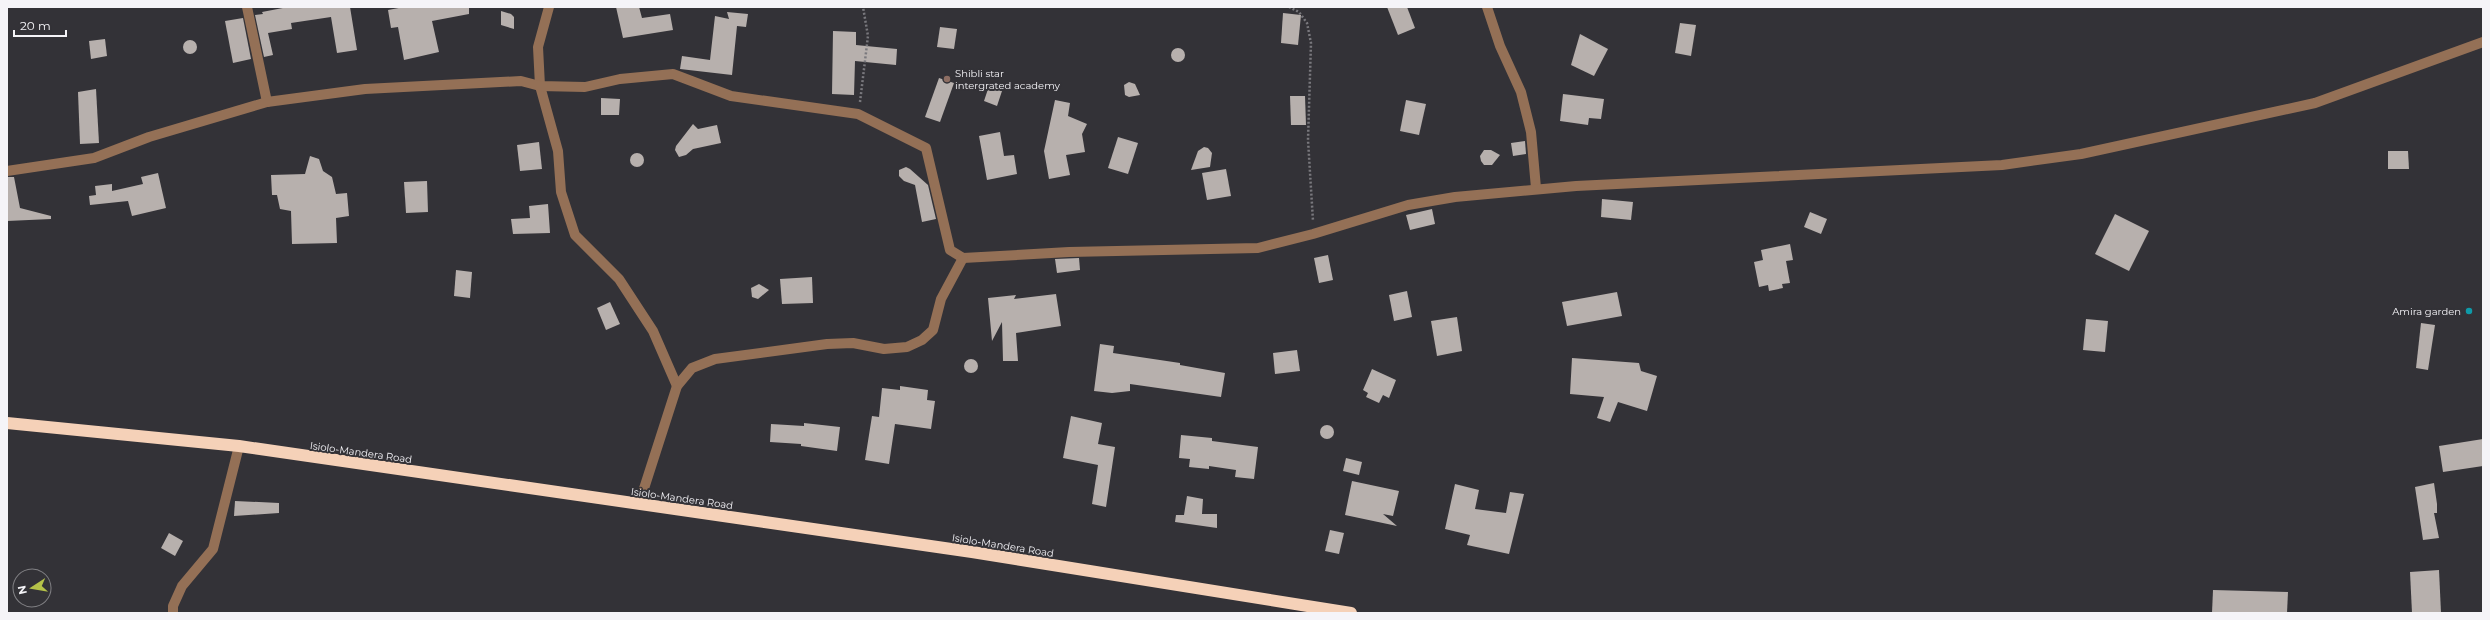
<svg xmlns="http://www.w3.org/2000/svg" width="2490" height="620" viewBox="0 0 2490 620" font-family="Montserrat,sans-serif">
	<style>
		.building { fill: #b7b0ad }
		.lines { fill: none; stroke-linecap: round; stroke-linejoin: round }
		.path { stroke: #79787d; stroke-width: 2.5; stroke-dasharray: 2 2; stroke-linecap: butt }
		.minor { stroke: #947056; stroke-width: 10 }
		.highway { stroke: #f5d1b8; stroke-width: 12 }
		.education-dot { fill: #8d6e63; stroke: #333237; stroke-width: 1.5 }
		.culture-dot { fill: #0f9aa8; stroke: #333237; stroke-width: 1.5 }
		.labels { text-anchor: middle; stroke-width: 4; stroke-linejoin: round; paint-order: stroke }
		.poi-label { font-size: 10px; fill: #f5f4f8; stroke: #333237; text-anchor: start }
		.street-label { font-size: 10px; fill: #f5f4f8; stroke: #333237 }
	</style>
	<rect width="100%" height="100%" fill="#333237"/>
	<g class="building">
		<path d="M 288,7 L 350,7 L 357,50 L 337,53 L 331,17 L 291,23 L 292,29 L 268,33 L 273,55 L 264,57 L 255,15 L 263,14 L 262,12 Z"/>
		<path d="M 404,7 L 469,7 L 469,14 L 432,21 L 439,52 L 404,60 L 398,27 L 391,28 L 388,10 Z"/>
		<path d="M 616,7 L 639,7 L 642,18 L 670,14 L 673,30 L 623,38 Z"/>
		<path d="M 1387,7 L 1407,7 L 1415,28 L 1398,35 Z"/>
		<path d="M 501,11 L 511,14 L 514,17 L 514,29 L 501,25 Z"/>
		<path d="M 727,12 L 748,14 L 746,27 L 737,26 L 732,75 L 680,69 L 682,56 L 710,60 L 715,16 L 729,19 Z"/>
		<path d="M 1283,13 L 1301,15 L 1298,45 L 1281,43 Z"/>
		<path d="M 243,18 L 251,59 L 233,63 L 225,21 Z"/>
		<path d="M 1680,23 L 1696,25 L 1691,56 L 1675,53 Z"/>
		<path d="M 940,27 L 957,29 L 954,49 L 937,47 Z"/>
		<path d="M 833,31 L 856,32 L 856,45 L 897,49 L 896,65 L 855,61 L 854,95 L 832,94 Z"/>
		<path d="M 1580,34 L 1608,49 L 1594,76 L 1571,65 Z"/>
		<path d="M 105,39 L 107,56 L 91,59 L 89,41 Z"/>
		<circle cx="190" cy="47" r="7"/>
		<circle cx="1178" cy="55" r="7"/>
		<path d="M 939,78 L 954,83 L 940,122 L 925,117 Z"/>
		<path d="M 1129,82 L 1135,84 L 1140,95 L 1129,97 L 1125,95 L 1124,85 Z"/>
		<path d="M 989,86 L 1002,91 L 997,106 L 984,101 Z"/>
		<path d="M 96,89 L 99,143 L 80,144 L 78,92 Z"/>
		<path d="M 1563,94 L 1604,99 L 1601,119 L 1589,118 L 1588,125 L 1560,121 Z"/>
		<path d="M 1290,96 L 1305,96 L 1306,125 L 1291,125 Z"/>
		<path d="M 601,98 L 620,99 L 619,115 L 601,115 Z"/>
		<path d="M 1055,100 L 1070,103 L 1068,116 L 1087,124 L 1082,134 L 1085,152 L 1066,155 L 1070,175 L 1049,179 L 1044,151 Z"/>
		<path d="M 1406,100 L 1426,104 L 1419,135 L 1400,131 Z"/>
		<path d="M 693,124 L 698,129 L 717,125 L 721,143 L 693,149 L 686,155 L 679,157 L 675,150 L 676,146 Z"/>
		<path d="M 1000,132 L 1004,156 L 1014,155 L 1017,174 L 987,180 L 979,136 Z"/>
		<path d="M 1118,137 L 1138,143 L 1128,174 L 1108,168 Z"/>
		<path d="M 1525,141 L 1526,154 L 1513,156 L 1511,143 Z"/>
		<path d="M 539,142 L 542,169 L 520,171 L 517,145 Z"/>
		<path d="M 1204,147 L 1208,148 L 1212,153 L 1210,167 L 1191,170 L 1198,151 Z"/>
		<path d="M 1484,150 L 1491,150 L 1500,155 L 1492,165 L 1484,165 L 1481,161 L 1480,156 Z"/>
		<path d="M 2388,151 L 2408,151 L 2409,169 L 2388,169 Z"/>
		<circle cx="637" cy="160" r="7"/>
		<path d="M 310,156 L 319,159 L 323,171 L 332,177 L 336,194 L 347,193 L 349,216 L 336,218 L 337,243 L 292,244 L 291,211 L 280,209 L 277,195 L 272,195 L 271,175 L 305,174 Z"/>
		<path d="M 906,167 L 910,169 L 928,185 L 936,219 L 922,222 L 915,185 L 904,181 L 899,176 L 899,170 Z"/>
		<path d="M 1226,169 L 1231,196 L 1207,200 L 1202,173 Z"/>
		<path d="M 158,173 L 166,208 L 132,216 L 128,201 L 90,205 L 89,196 L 96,195 L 95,186 L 112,184 L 112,191 L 143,184 L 141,177 Z"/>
		<path d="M 7,177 L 14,177 L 20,208 L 51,216 L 51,219 L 7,221 Z"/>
		<path d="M 427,181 L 428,212 L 406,213 L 404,182 Z"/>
		<path d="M 1602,199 L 1633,202 L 1631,220 L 1601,217 Z"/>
		<path d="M 548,204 L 550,233 L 513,234 L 511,219 L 530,218 L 529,206 Z"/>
		<path d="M 1432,209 L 1435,224 L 1410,230 L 1406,215 Z"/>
		<path d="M 1810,212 L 1827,219 L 1821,234 L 1804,227 Z"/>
		<path d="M 2115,214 L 2149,231 L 2129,271 L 2095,254 Z"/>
		<path d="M 1790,244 L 1793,260 L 1786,261 L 1790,283 L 1782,284 L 1783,288 L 1769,291 L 1768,285 L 1759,287 L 1754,262 L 1763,260 L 1761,250 Z"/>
		<path d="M 1328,255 L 1333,280 L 1319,283 L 1314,258 Z"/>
		<path d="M 1079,258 L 1080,270 L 1057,273 L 1055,259 Z"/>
		<path d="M 456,270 L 472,272 L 470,298 L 454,296 Z"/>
		<path d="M 812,277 L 813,303 L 782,304 L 780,279 Z"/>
		<path d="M 759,284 L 769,290 L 758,299 L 752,297 L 751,288 Z"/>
		<path d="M 1407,291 L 1412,317 L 1394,321 L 1389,295 Z"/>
		<path d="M 1617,292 L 1622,316 L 1567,326 L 1562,302 Z"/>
		<path d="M 1056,294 L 1061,326 L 1016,333 L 1018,361 L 1003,361 L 1002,322 L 992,341 L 988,298 L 1016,295 L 1014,299 Z"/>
		<path d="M 610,302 L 620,324 L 606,330 L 597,308 Z"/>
		<path d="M 1457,317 L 1462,351 L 1437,356 L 1431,321 Z"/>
		<path d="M 2086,319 L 2108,321 L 2105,352 L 2083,350 Z"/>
		<path d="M 2421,323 L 2435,325 L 2428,370 L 2416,368 Z"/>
		<path d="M 1100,344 L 1114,346 L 1113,353 L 1180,363 L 1180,365 L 1225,373 L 1221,397 L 1130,384 L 1130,391 L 1112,393 L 1094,391 Z"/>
		<path d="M 1297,350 L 1300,371 L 1275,374 L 1273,353 Z"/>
		<path d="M 1572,358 L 1639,363 L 1641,371 L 1657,376 L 1647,411 L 1618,402 L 1610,422 L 1597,418 L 1604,397 L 1570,394 Z"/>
		<circle cx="971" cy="366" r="7"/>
		<path d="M 1372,369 L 1396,380 L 1389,398 L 1383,395 L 1379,403 L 1366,397 L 1368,393 L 1363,390 Z"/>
		<path d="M 900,386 L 928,390 L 927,400 L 935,401 L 931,429 L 895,424 L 889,464 L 865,460 L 872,416 L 879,417 L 882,388 L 900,390 Z"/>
		<path d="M 1071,416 L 1102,423 L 1098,444 L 1115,447 L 1106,507 L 1092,504 L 1098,465 L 1063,458 Z"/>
		<path d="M 804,423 L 840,427 L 837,451 L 801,446 L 801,444 L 770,442 L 771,424 L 804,426 Z"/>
		<circle cx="1327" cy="432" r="7"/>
		<path d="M 1181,435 L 1212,438 L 1212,441 L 1258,447 L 1254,479 L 1235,477 L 1236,470 L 1209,466 L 1209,469 L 1189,467 L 1190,459 L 1179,458 Z"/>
		<path d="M 2483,439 L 2483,466 L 2443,472 L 2439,446 Z"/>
		<path d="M 1346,458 L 1362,462 L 1359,475 L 1343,471 Z"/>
		<path d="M 1352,481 L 1399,491 L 1393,516 L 1383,514 L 1397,526 L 1345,515 Z"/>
		<path d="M 2434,483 L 2437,504 L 2437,513 L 2434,513 L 2439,538 L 2423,540 L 2415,487 Z"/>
		<path d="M 1455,484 L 1479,490 L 1475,509 L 1506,513 L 1510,492 L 1524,494 L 1509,554 L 1467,545 L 1470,535 L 1445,529 Z"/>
		<path d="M 1187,496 L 1203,499 L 1202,514 L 1217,514 L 1217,528 L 1175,522 L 1176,515 L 1184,515 Z"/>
		<path d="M 235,501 L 279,503 L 279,513 L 234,516 Z"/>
		<path d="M 1330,530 L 1344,533 L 1339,554 L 1325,551 Z"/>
		<path d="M 169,533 L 183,541 L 175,556 L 161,548 Z"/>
		<path d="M 2439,570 L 2441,613 L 2412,613 L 2410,572 Z"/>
		<path d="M 2213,590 L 2288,592 L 2287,613 L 2212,613 Z"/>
	</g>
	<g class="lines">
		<g class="path">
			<path d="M 1289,7 L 1299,12 L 1307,23 L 1311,43 L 1308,140 L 1313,221"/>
			<path d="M 860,102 L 868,36 L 863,7"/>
		</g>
		<g class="minor">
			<path d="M 247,7 L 267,102"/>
			<path d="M 549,7 L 538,47 L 540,86 L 558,151 L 561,192 L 575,235 L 619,279 L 653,331 L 677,386"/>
			<path d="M 1487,7 L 1500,46 L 1521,92 L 1531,132 L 1536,188"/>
			<path d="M 7,171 L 94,158 L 149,137 L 267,102 L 365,89 L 521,81 L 540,86 L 585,87 L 620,79 L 673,74 L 731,96 L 858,114 L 926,148 L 950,250 L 963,258 L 1069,252 L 1258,248 L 1313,234 L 1408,205 L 1455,197 L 1576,186 L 2002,165 L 2081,154 L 2315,103 L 2483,42"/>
			<path d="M 639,504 L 677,386 L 692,368 L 715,359 L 827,344 L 853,343 L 884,349 L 907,347 L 922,340 L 933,330 L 941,299 L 963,258"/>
			<path d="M 173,613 L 173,606 L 182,586 L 213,549 L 239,446"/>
		</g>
		<path class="highway" d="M 7,423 L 239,446 L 972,552 L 1351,613"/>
	</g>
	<circle class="education-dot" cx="947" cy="79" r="4"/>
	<circle class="culture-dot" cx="2469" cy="311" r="4"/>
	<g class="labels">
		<g class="poi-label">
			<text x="955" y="77">Shibli star<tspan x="955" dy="12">intergrated academy</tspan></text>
			<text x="2461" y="315" text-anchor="end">Amira garden</text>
		</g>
		<g class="street-label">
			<text transform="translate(361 452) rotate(8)" y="4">Isiolo-Mandera Road</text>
			<text transform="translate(682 498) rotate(8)" y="4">Isiolo-Mandera Road</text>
			<text transform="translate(1003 545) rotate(9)" y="4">Isiolo-Mandera Road</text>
		</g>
	</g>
	<rect width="2490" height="620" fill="none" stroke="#f5f4f8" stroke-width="16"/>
	<g transform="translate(32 588) rotate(258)"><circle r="19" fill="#333237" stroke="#818084"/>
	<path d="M0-3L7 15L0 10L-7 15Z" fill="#b5c249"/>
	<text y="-6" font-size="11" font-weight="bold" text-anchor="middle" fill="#f5f4f8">N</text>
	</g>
	<path d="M14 30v6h52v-6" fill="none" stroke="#f5f4f8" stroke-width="2"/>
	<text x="20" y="30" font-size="12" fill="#f5f4f8" stroke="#333237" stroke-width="3" paint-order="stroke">20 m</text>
</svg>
